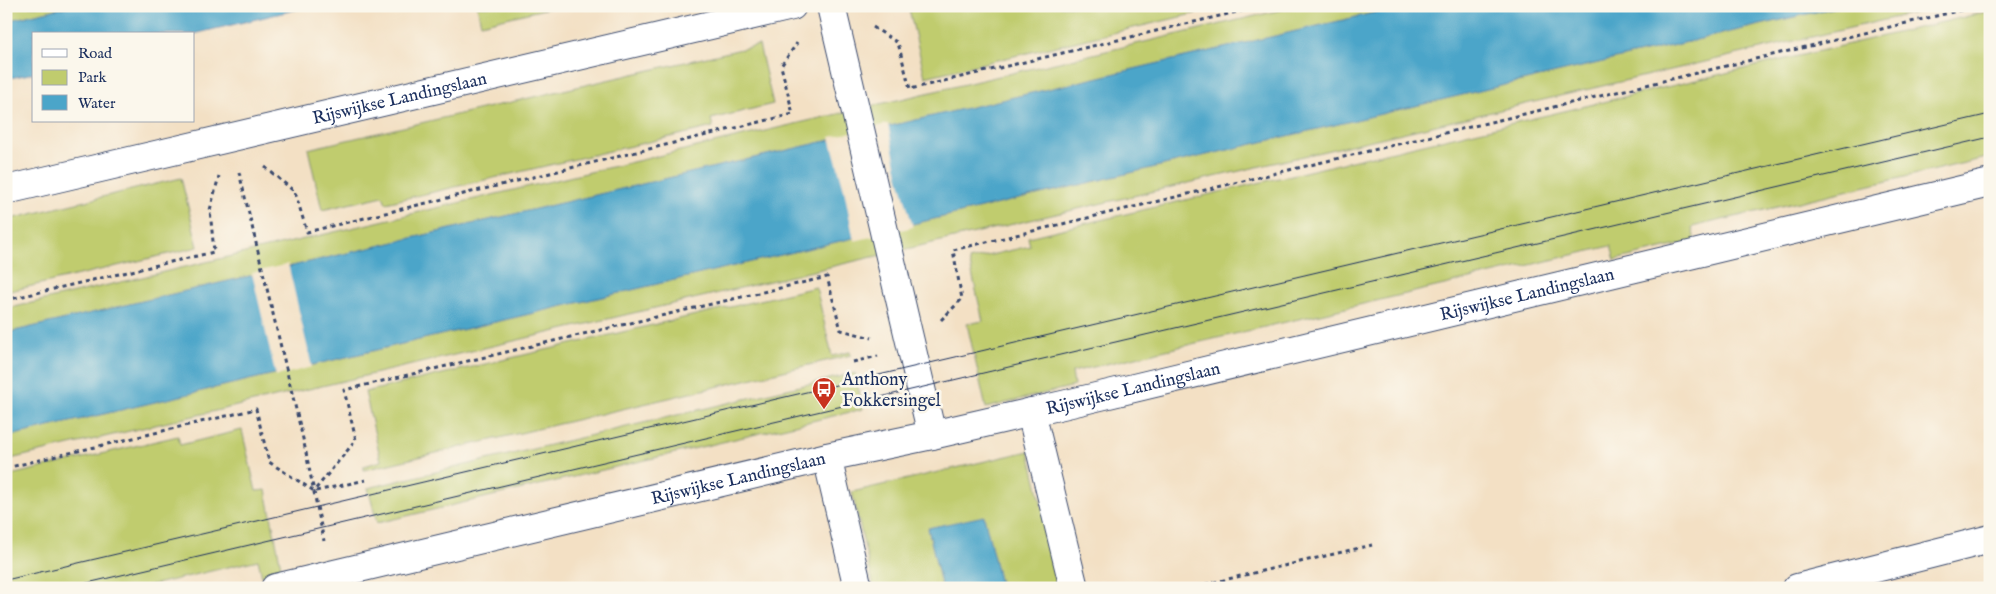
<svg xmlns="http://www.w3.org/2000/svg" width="1996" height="594" viewBox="0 0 1996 594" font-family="'IM FELL English',serif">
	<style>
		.green { fill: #c0cc6e; stroke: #6e7e66 }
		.water { fill: #4ba5c9; stroke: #336a94 }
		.pier { fill: #f3e0c4 }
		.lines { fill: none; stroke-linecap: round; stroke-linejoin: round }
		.street-casing { stroke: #3b4a6d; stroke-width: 30 }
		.path { stroke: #3b4a6d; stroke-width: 3; stroke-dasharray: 4 4; stroke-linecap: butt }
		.street { stroke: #fff; stroke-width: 28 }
		.tram { stroke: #1b2f5e; stroke-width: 1 }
		.labels { text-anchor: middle; stroke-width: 5; stroke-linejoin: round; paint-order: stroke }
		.street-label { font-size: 18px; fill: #1b2f5e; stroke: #fbf7ec }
		.poi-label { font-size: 18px; fill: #1b2f5e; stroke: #fbf7ec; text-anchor: start }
	</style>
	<rect width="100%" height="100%" fill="#fbf7ec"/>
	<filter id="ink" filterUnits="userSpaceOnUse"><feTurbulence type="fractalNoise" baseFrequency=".02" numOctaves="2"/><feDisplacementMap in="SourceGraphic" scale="10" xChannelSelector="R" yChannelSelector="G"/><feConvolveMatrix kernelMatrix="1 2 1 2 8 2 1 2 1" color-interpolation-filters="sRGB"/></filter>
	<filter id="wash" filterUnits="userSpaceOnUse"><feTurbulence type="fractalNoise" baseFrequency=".0096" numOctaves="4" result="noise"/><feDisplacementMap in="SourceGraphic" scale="20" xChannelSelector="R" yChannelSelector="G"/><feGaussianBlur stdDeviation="1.12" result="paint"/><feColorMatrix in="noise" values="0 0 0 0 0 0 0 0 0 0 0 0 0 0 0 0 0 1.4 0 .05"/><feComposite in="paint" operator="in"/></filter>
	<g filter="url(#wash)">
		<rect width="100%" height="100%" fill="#f3e0c4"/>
		<g class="green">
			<path d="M 6,6 L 70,6 L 6,21 Z"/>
			<path d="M 477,6 L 557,6 L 481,24 Z"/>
			<path d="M 919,6 L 1227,6 L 925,77 L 909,9 Z"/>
			<path d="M 1298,6 L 1403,6 L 6,333 L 6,309 Z"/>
			<path d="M 1841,6 L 1944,6 L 6,460 L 6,437 Z"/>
			<path d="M 1990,11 L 1990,157 L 1692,227 L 1695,241 L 1615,260 L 1611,246 L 1072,372 L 1074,386 L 986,408 L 967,324 L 983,321 L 969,260 L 1030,246 L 1028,237 Z"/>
			<path d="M 759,45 L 773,104 L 711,119 L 713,127 L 386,203 L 383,196 L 322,210 L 308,149 Z"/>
			<path d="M 181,178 L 198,247 L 6,292 L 6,220 Z"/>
			<path d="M 816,287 L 832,356 L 850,352 L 851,355 L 364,470 L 364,466 L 381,461 L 365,392 Z"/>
			<path d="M 855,373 L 863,409 L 377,523 L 368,488 Z"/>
			<path d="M 242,430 L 256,491 L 266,490 L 282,572 L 262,577 L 258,560 L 139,588 L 6,588 L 6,476 L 178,436 L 180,445 Z"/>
			<path d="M 1029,451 L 1061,588 L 1001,588 L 984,517 L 928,528 L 942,588 L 874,588 L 852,492 Z"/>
		</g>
		<g class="water">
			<path d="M 70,6 L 311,6 L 194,34 L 34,34 L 34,73 L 6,79 L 6,21 Z"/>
			<path d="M 1403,6 L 1841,6 L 6,437 L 6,333 Z"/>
			<path d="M 984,516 L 1001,588 L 942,588 L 928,528 Z"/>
		</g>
		<g class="pier">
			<path d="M 888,124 L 898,175 L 913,227 L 854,241 L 844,189 L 830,137 Z"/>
			<path d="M 288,264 L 312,367 L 276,376 L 252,273 Z"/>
		</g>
	</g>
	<g filter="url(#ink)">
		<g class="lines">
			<g class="street-casing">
				<g id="street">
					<path d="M 831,6 L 932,435"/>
					<path id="s1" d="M 6,190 L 792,6"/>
					<path d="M 1031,412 L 1074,588"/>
					<path d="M 827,457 L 858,588"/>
					<path id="s2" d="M 275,588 L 827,457 L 932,435 L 1067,404 L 1990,183"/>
					<path d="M 1797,588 L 1990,539"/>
				</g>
			</g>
			<g class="path">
				<path d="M 873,27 L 898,43 L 910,89 L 1262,6"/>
				<path d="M 265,167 L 295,192 L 307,232 L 793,114 L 781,66 L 797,43"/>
				<path d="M 239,172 L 304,443 L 324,541"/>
				<path d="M 6,300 L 214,252 L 210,210 L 219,176"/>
				<path d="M 941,320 L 962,299 L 953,250 L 1978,6"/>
				<path d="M 853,362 L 878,356"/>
				<path d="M 6,468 L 256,409 L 269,462 L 314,491 L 356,440 L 344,390 L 827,277 L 841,330 L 872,338"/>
				<path d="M 316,491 L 366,480"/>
				<path d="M 1190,588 L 1372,545"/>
			</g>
			<use href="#street" class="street"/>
			<g class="tram">
				<path d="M 6,580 L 1990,114"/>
				<path d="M 66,588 L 1990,137"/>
			</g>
		</g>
	</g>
	<defs>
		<g id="bus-pin" transform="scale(1.25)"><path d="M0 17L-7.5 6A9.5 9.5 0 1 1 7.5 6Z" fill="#c8321e" stroke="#fbf7ec"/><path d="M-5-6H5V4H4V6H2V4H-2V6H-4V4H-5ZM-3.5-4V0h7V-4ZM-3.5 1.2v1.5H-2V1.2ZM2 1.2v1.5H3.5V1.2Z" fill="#fff"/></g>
	</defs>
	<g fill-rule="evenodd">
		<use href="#bus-pin" x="824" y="389"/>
	</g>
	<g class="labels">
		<g class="street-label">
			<text dy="6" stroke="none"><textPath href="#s1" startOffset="404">Rijswijkse Landingslaan</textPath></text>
			<text dy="6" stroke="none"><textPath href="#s2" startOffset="1286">Rijswijkse Landingslaan</textPath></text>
			<text dy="6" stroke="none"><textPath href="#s2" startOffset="881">Rijswijkse Landingslaan</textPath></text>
			<text dy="6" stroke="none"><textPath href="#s2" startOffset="476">Rijswijkse Landingslaan</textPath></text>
		</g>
		<g class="poi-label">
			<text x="842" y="385">Anthony<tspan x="842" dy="21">Fokkersingel</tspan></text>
		</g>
	</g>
	<rect width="1996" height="594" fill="none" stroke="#fbf7ec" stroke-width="25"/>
	<rect x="32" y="32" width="162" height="90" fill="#fbf7ec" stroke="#a1a7b3"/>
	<rect x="42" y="49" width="25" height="8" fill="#ffffff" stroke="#a1a7b3"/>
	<text x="78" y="58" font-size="15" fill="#1b2f5e">Road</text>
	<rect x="42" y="70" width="25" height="15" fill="#c0cc6e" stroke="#a1a7b3"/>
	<text x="78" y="82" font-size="15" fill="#1b2f5e">Park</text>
	<rect x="42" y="95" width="25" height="15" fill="#4ba5c9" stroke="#a1a7b3"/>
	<text x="78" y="108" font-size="15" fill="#1b2f5e">Water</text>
</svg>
